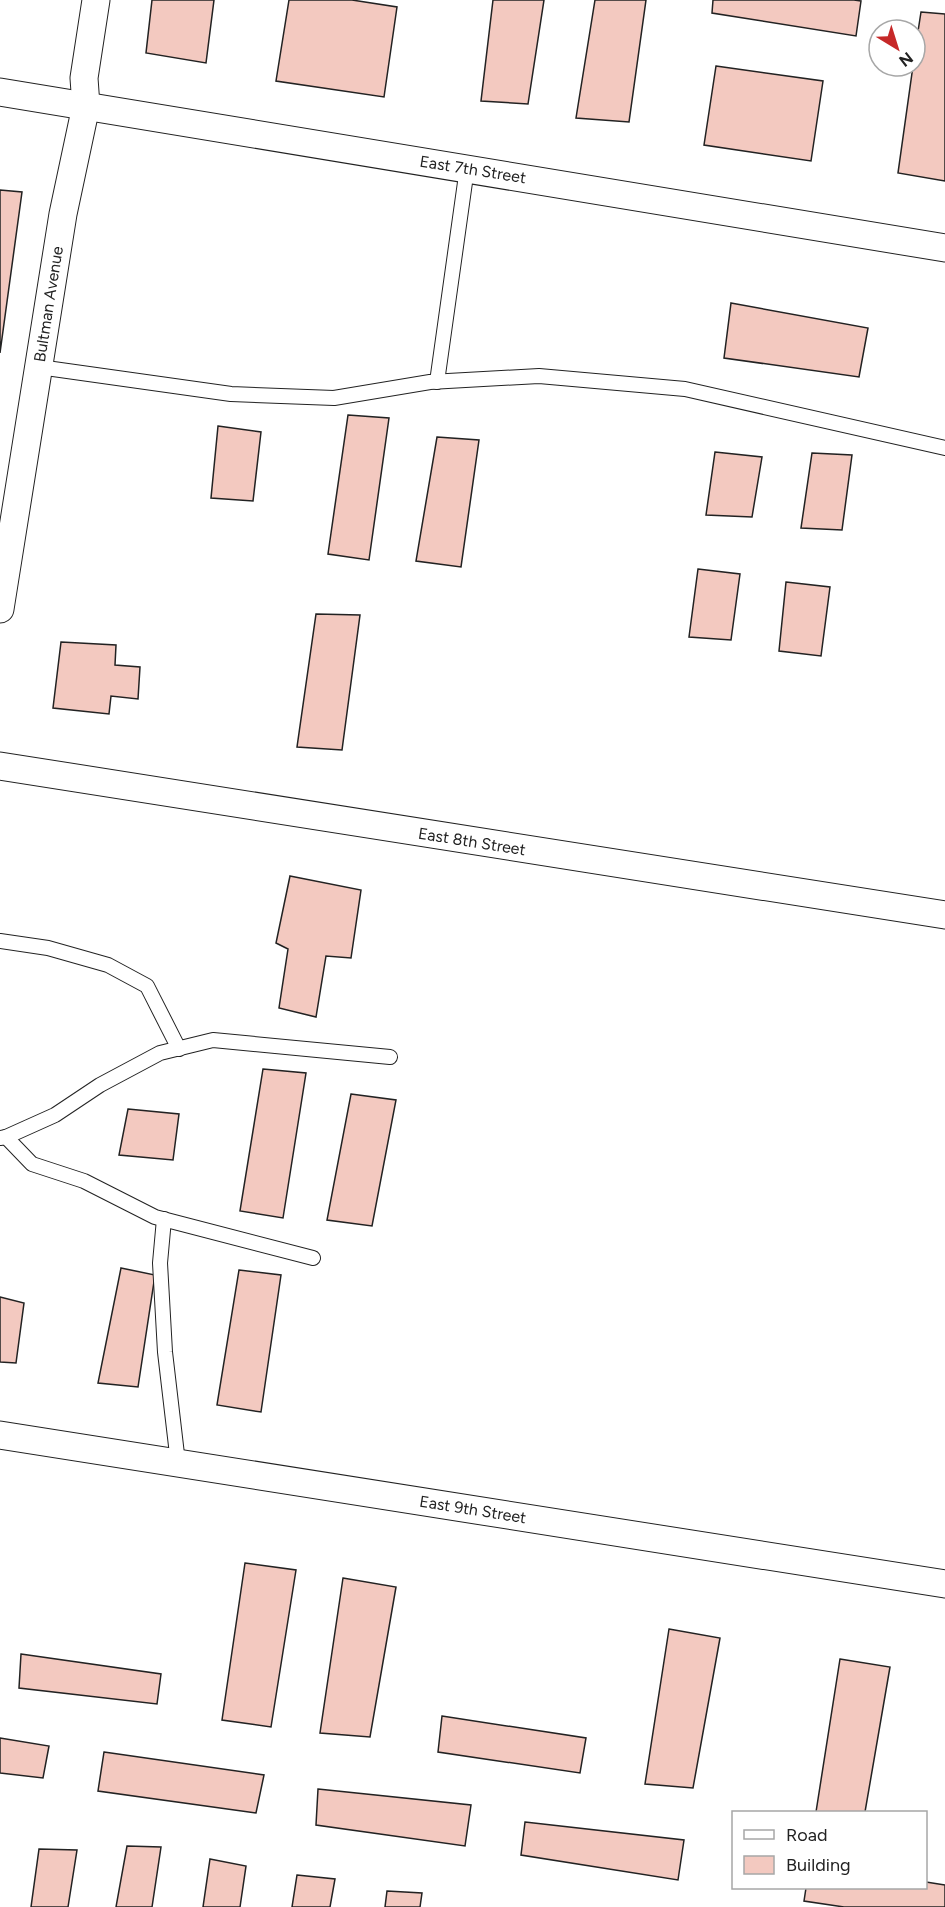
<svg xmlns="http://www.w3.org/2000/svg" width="945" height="1907" viewBox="0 0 945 1907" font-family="Figtree,sans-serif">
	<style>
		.building { fill: #f3c9c0; stroke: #222; stroke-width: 1.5 }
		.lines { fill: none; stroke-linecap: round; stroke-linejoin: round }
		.lane-casing { stroke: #222; stroke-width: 16 }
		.street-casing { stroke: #222; stroke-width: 29 }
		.lane { stroke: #fff; stroke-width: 14 }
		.street { stroke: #fff; stroke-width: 27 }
		.labels { text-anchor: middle; stroke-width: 4.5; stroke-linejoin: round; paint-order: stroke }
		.street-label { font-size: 16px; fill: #222; stroke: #fff }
	</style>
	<rect width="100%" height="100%" fill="#fff"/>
	<g class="building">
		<path d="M 152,0 L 214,0 L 206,63 L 146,53 Z"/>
		<path d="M 289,0 L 352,0 L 397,7 L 384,97 L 276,81 Z"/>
		<path d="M 493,0 L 544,0 L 528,104 L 481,101 Z"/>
		<path d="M 595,0 L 646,0 L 629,122 L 576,118 Z"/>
		<path d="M 713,0 L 854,0 L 861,1 L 856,36 L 712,13 Z"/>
		<path d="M 921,12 L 945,14 L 945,181 L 898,173 L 913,66 L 915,66 L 915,51 Z"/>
		<path d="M 716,66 L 823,81 L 811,161 L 704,145 Z"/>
		<path d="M 0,190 L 22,192 L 0,353 Z"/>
		<path d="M 731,303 L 868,328 L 859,377 L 724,358 Z"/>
		<path d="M 348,415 L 389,418 L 369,560 L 328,554 Z"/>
		<path d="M 218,426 L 261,432 L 253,501 L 211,498 Z"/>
		<path d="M 437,437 L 479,440 L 461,567 L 416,561 Z"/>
		<path d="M 715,452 L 762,457 L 752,517 L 706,515 Z"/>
		<path d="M 812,453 L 852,455 L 842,530 L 801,528 Z"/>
		<path d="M 698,569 L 740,574 L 731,640 L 689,637 Z"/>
		<path d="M 786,582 L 830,587 L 821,656 L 779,651 Z"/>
		<path d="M 316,614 L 360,615 L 342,750 L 297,747 Z"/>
		<path d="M 61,642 L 116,645 L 115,665 L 140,667 L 138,699 L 111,696 L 109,714 L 53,708 Z"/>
		<path d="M 290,876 L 361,890 L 351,958 L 326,956 L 316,1017 L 279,1008 L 288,949 L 276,943 Z"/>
		<path d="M 263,1069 L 306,1073 L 283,1218 L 240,1211 Z"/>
		<path d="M 351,1094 L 396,1100 L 372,1226 L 327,1220 Z"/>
		<path d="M 128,1109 L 179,1114 L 173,1160 L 119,1155 Z"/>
		<path d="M 121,1268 L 155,1275 L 138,1387 L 98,1383 Z"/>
		<path d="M 239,1270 L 281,1275 L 261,1412 L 217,1405 Z"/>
		<path d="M 0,1297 L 24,1303 L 16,1363 L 0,1362 Z"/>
		<path d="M 245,1563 L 296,1570 L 271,1727 L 222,1720 Z"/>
		<path d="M 343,1578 L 396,1587 L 370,1737 L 320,1733 Z"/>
		<path d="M 669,1629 L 720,1638 L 693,1788 L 645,1784 Z"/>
		<path d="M 21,1654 L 161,1674 L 157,1704 L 19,1688 Z"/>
		<path d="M 840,1659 L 890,1667 L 865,1812 L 816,1812 Z"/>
		<path d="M 442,1716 L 586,1738 L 580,1773 L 438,1752 Z"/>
		<path d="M 0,1738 L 49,1746 L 43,1778 L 0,1773 Z"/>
		<path d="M 104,1752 L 264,1775 L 256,1813 L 98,1791 Z"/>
		<path d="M 318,1789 L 471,1805 L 465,1846 L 316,1825 Z"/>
		<path d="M 525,1822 L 684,1840 L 678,1880 L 521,1855 Z"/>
		<path d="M 127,1846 L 161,1847 L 152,1907 L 116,1907 Z"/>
		<path d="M 39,1849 L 77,1850 L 68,1907 L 31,1907 Z"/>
		<path d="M 210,1859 L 246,1866 L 240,1907 L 203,1907 Z"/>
		<path d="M 297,1875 L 335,1879 L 330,1907 L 292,1907 Z"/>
		<path d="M 926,1882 L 945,1885 L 945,1907 L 844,1907 L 804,1901 L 806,1888 L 926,1888 Z"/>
		<path d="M 387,1891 L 422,1893 L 420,1907 L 385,1907 Z"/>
	</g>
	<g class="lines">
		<g class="lane-casing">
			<g id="lane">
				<path d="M 39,367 L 231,394 L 334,398 L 430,382 L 539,376 L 685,389 L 945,448"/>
				<path d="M 437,382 L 467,168"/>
				<path d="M 0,941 L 48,948 L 108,965 L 147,986 L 179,1049"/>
				<path d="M 6,1137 L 32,1164 L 84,1181 L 155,1217 L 313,1258"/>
				<path d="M 0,1138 L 6,1137 L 55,1115 L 100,1085 L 160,1053 L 213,1040 L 390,1057"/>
				<path d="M 164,1219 L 160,1263 L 165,1352 L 178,1463"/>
			</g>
		</g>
		<g class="street-casing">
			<g id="street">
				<path d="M 0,92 L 945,248"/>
				<path d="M 0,609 L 63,214 L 86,106 L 84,78 L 96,0"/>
				<path d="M 0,766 L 945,915"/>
				<path d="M 0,1435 L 945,1584"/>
			</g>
		</g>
		<use href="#lane" class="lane"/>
		<use href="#street" class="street"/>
	</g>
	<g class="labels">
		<g class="street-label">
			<text transform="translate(473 169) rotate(9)" y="6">East 7th Street</text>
			<text transform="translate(48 304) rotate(-81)" y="6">Bultman Avenue</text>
			<text transform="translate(472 841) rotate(9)" y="6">East 8th Street</text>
			<text transform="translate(473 1509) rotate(9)" y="6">East 9th Street</text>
		</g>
	</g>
	<rect x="732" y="1811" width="195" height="78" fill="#ffffff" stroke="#a7a7a7" stroke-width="1.5"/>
	<rect x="744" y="1830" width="30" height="9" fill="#ffffff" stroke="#a7a7a7" stroke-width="1.5"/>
	<text x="786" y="1841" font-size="18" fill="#222222">Road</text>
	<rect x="744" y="1856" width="30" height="18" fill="#f3c9c0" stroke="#a7a7a7" stroke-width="1.5"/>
	<text x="786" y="1871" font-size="18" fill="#222222">Building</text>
	<g transform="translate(897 48) rotate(142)"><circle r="28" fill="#ffffff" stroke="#a7a7a7" stroke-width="1.5"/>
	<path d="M0-4.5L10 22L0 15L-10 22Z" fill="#c62828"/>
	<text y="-9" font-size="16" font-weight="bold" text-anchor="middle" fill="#222222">N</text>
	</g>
</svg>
